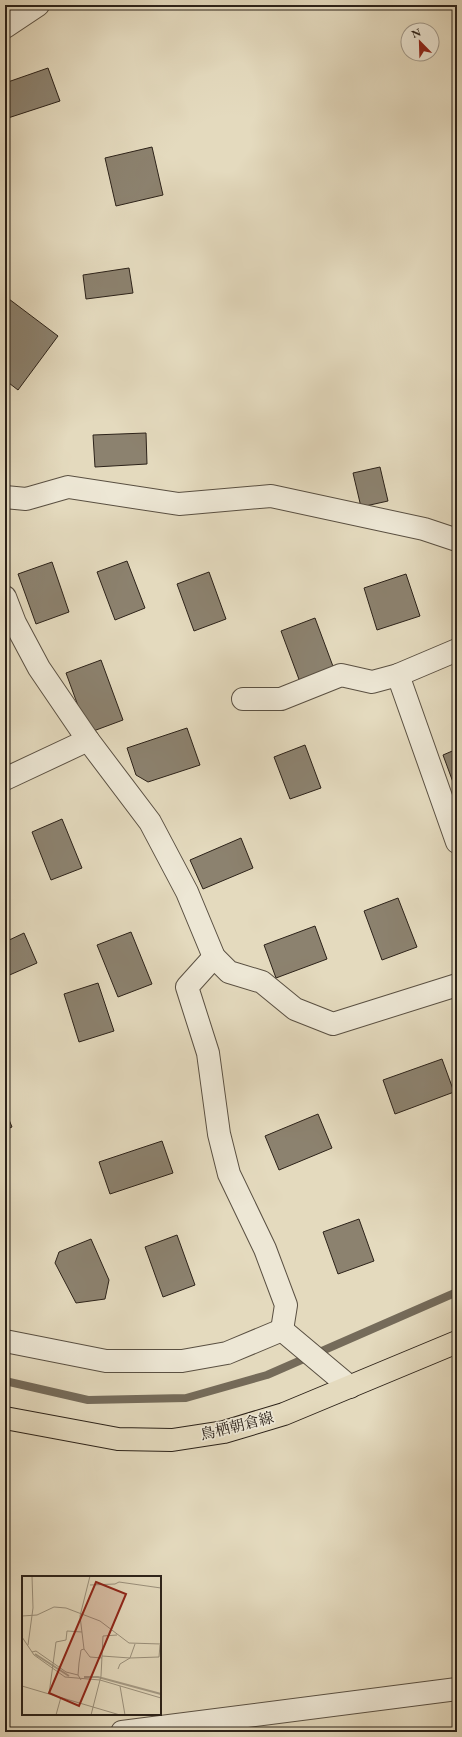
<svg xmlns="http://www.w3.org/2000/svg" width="462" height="1737" viewBox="0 0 462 1737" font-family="'EB Garamond','Noto Serif JP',serif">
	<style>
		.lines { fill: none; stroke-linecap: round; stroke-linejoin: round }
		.stream { stroke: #756b5a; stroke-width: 8 }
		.building { fill: #8c826f; stroke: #2c2219 }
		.street-casing { stroke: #5a5042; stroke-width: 24 }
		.primary-casing { stroke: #2c2219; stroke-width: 24 }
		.street { stroke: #ede7d5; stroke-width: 22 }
		.primary { stroke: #e4dabe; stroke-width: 22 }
		.labels { text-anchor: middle; stroke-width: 3.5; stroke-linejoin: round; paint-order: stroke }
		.street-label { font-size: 15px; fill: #2c2219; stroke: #ede7d5 }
		.inset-river { fill: none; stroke: #a59b86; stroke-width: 2 }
		.inset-road { fill: none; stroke: #9a907c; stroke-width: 1 }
		.view { fill: #8f2418; fill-opacity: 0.15; stroke: #8f2418; stroke-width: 2 }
		.inset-edge { fill: none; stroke: #2c2219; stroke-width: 2 }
	</style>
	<rect width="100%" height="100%" fill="#e4dabe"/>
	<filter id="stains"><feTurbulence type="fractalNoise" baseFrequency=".005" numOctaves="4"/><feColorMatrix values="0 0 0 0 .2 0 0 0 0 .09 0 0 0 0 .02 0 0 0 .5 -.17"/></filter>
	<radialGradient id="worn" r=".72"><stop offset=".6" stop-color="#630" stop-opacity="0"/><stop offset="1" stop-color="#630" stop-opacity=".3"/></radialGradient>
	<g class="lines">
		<path class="stream" d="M 5,1381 L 88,1400 L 186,1398 L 267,1375 L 457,1292"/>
	</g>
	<g class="building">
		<path d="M 48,68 L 60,101 L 8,118 L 5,108 L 5,83 Z"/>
		<path d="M 152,147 L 163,195 L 116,206 L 105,158 Z"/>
		<path d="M 129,268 L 133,293 L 86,299 L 83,275 Z"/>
		<path d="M 5,296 L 58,336 L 18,390 L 5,380 L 5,350 L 7,348 L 5,347 Z"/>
		<path d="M 146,433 L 147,464 L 95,467 L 93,435 Z"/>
		<path d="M 380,467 L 388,501 L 361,507 L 353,473 Z"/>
		<path d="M 127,561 L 145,608 L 115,620 L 97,572 Z"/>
		<path d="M 52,562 L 69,612 L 36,624 L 18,574 Z"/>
		<path d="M 209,572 L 226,619 L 194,631 L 177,584 Z"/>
		<path d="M 406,574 L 420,616 L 377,630 L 364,588 Z"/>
		<path d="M 315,618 L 334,669 L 300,682 L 281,631 Z"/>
		<path d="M 101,660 L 123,720 L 88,733 L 66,673 Z"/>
		<path d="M 187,728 L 200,765 L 148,782 L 136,775 L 127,748 Z"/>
		<path d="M 305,745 L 321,788 L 290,799 L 274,757 Z"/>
		<path d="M 457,749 L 457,793 L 443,755 Z"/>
		<path d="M 62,819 L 82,868 L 51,880 L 32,832 Z"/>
		<path d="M 241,838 L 253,868 L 203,889 L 190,860 Z"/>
		<path d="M 398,898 L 417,947 L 382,960 L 364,911 Z"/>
		<path d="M 315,926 L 327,959 L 276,978 L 264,945 Z"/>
		<path d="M 131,932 L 152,984 L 118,997 L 97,945 Z"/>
		<path d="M 24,933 L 37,963 L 5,977 L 5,942 Z"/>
		<path d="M 98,983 L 114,1031 L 79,1042 L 64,994 Z"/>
		<path d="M 442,1059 L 454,1092 L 395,1114 L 383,1080 Z"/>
		<path d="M 5,1110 L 12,1127 L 5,1130 Z"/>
		<path d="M 318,1114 L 332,1148 L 279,1170 L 265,1136 Z"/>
		<path d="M 162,1141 L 173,1173 L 110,1194 L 99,1162 Z"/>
		<path d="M 359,1219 L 374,1261 L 338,1274 L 323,1232 Z"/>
		<path d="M 177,1235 L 195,1285 L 163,1297 L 145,1247 Z"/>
		<path d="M 91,1239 L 109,1280 L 105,1299 L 76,1303 L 55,1263 L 59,1252 Z"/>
	</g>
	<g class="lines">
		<g class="street-casing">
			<g id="street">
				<path d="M 5,27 L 38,5"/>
				<path d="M 5,497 L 26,499 L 68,487 L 179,504 L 271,496 L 424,529 L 457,540"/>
				<path d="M 5,597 L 15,623 L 39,668 L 88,740 L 150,822 L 187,892 L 214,957 L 229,972 L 262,982 L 295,1009 L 333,1024 L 457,985"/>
				<path d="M 457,650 L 398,675 L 457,842"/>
				<path d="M 243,699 L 281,699 L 341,675 L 372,682 L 398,675"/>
				<path d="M 5,779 L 88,740"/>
				<path d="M 214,957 L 187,987 L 208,1053 L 219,1134 L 229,1174 L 265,1249 L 286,1305 L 282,1330"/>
				<path d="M 282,1330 L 350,1387"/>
				<path d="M 5,1341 L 106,1361 L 182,1361 L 227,1353 L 282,1330"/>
				<path d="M 122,1732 L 457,1689"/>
			</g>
		</g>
		<g class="primary-casing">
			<path id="primary" d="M 5,1418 L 118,1439 L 172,1440 L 224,1432 L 284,1414 L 457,1342"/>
		</g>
		<use href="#street" class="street"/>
		<use href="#primary" class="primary"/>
	</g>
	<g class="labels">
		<g class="street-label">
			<text transform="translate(237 1426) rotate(-14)" y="5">鳥栖朝倉線</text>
		</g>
	</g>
	<g transform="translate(22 1576)">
		<rect width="139" height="139" fill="#e4dabe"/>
		<path class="inset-river" d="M 13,78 L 47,100M 62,101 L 76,101 L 139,118"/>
		<path class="inset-road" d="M 68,0 L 58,40 L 62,73 L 68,81 L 80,82M 68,9 L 93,8 L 97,6 L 139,12M 0,40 L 15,39 L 32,31 L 44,32 L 78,45 L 107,67 L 139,68M 0,61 L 12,79 L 43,101 L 78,104 L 139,122M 6,69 L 11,32 L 10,0M 10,76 L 14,75 L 44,96 L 56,99M 80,80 L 108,82 L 113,68M 96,93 L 98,88 L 108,82 L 137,81 L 138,69M 59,104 L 56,99 L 57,87 L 59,74 L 62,73M 0,110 L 98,139M 98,110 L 103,139M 27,118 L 34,66 L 44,64 L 45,55 L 60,56M 34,139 L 39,121M 69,139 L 79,100 L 81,60 L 95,59"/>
		<path class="view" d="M 74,6 L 104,18 L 57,130 L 27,117 Z"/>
		<rect width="139" height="139" class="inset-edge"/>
	</g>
	<rect width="462" height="1737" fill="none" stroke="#e4dabe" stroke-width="20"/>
	<rect x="6" y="6" width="450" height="1725" fill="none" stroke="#2c2219" stroke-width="2"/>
	<rect x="10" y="10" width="442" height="1717" fill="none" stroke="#2c2219"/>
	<g transform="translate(420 42) rotate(337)"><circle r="19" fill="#ede7d5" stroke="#a0988a"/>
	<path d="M0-3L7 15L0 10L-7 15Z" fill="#8f2418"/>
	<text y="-6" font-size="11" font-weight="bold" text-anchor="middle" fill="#2c2219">N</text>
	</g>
	<rect width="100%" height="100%" filter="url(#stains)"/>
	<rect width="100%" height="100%" fill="url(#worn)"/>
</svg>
